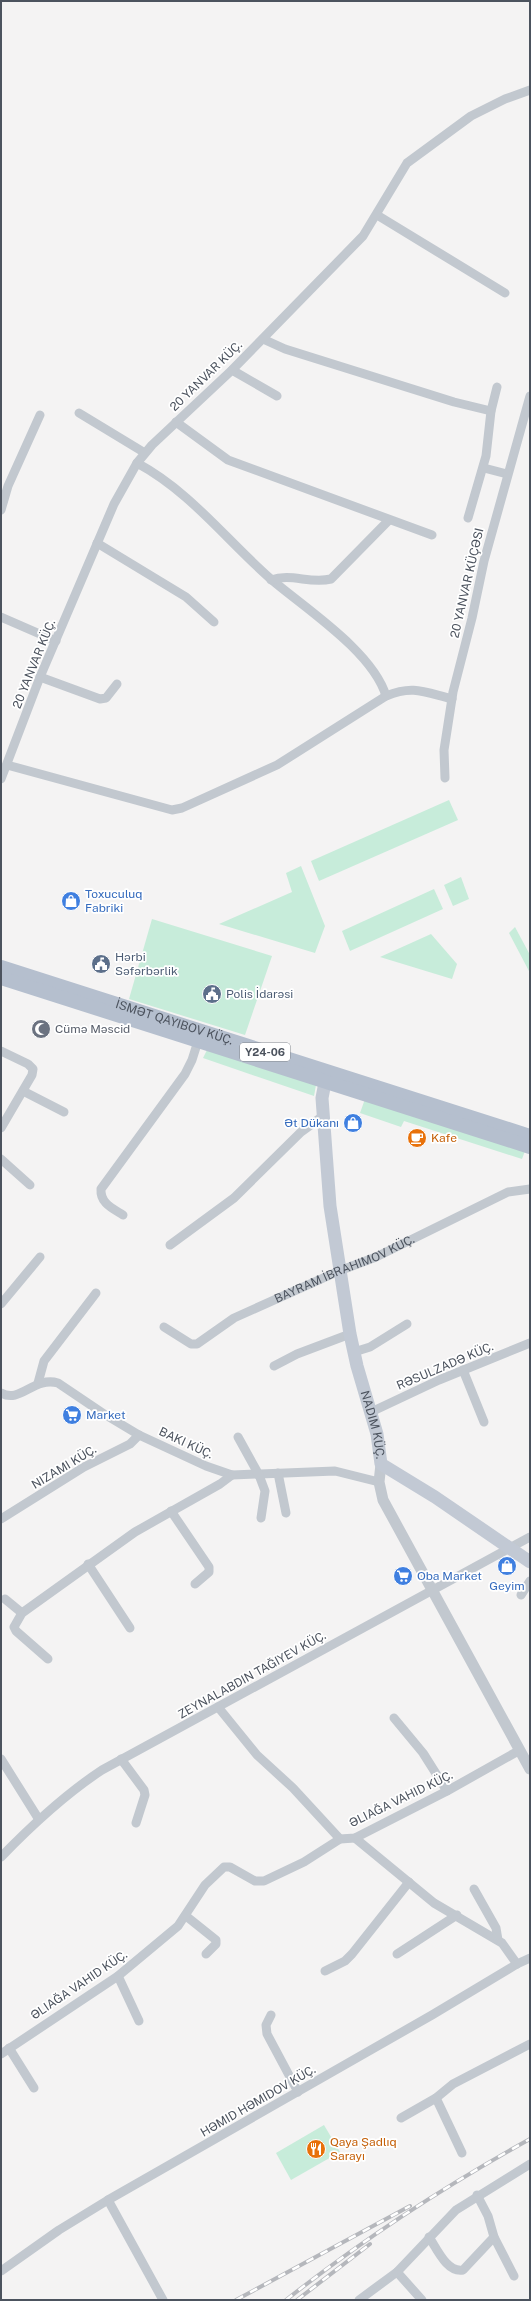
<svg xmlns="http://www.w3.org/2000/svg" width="531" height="2301" viewBox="0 0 531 2301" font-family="'Public Sans',sans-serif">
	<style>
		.green { fill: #c7ecda }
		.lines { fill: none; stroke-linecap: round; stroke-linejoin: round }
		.minor { stroke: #c2c8cf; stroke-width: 9 }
		.tertiary { stroke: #c2c8cf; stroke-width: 11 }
		.secondary { stroke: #c2c9d4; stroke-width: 13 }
		.primary { stroke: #b5bfce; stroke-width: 14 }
		.rail-casing { stroke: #b5b7bc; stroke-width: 4 }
		.rail { stroke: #fff; stroke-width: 2.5; stroke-dasharray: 8; stroke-linecap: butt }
		.labels { text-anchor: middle; stroke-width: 3.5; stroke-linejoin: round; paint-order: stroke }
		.shield { fill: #fff; stroke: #82878e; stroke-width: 1 }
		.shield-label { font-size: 11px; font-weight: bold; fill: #4c535e }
		.street-label { font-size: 12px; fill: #4c535e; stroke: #fff }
		.shop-label { font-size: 12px; fill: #366cbe; stroke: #fff; text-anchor: start }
		.service-label { font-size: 12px; fill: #4e5e75; stroke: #fff; text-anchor: start }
		.worship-label { font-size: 12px; fill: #5b616d; stroke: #fff; text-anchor: start }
		.food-label { font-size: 12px; fill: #c56008; stroke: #fff; text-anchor: start }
	</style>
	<rect width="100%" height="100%" fill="#f4f3f3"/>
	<g class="green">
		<path d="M 449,800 L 458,820 L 319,881 L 311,861 Z"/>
		<path d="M 301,866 L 325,926 L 315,953 L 219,924 L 292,892 L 286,873 Z"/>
		<path d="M 461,877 L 469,899 L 453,906 L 444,885 Z"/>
		<path d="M 434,889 L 443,909 L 350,951 L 342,931 Z"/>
		<path d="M 152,919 L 272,956 L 245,1035 L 129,999 Z"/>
		<path d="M 515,927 L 530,955 L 530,973 L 509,933 Z"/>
		<path d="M 431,934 L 457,964 L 452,979 L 380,957 Z"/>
		<path d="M 207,1050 L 316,1085 L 314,1096 L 203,1058 Z"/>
		<path d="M 365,1099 L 525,1151 L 522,1159 L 404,1121 L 401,1127 L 360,1113 Z"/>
		<path d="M 324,2125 L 340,2152 L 291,2180 L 276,2153 Z"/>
	</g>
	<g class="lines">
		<g class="minor">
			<path d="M 377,215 L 505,293"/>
			<path d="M 263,339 L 285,349 L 454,402 L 491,411"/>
			<path d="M 232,370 L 277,396"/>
			<path d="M 79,413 L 145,453"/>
			<path d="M 176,422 L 228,460 L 432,535"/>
			<path d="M 137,463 C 191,492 227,541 272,580 C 306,609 373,652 386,696"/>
			<path d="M 484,468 L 507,474"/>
			<path d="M 1,510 L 8,486 L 40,415"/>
			<path d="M 468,518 L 486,456 L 491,411 L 497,387"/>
			<path d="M 97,543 L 186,597 L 214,622"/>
			<path d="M 271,580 C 291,573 310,584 331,579 L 389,520"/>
			<path d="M 1,617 L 56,641"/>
			<path d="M 40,677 L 100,699 L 106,698 L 117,684"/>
			<path d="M 7,765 L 172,810 L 182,808 L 277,765 L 386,696 C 413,685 424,692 452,699"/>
			<path d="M 445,778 L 444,750 L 453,692 L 472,618 L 484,561 L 530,396"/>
			<path d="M 1,779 L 40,677 L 114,504 L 137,463 L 152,445 L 232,370 L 363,236 L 407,163 L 471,116 L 505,99 L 530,90"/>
			<path d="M 1,1051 L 28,1064 L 33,1069 L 32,1075 L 1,1128"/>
			<path d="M 23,1091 L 64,1112"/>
			<path d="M 1,1159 L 30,1185"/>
			<path d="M 123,1215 C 112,1208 100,1203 101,1189 L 185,1074 L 192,1060 L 198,1041"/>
			<path d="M 170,1245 L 234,1198 L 301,1132 L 323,1116"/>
			<path d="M 1,1304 L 40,1257"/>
			<path id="s1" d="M 164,1327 L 191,1344 L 197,1344 L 234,1318 L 339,1271 L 376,1257 L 508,1192 L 530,1189"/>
			<path d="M 354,1352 L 370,1347 L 407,1324"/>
			<path d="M 274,1366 L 297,1354 L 350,1334"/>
			<path d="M 463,1370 L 484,1422"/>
			<path d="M 38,1383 L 44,1361 L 96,1293"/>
			<path d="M 1,1393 C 20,1404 34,1376 58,1383 L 104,1414 L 139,1435 L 206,1466 L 232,1475 L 335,1471 L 379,1482"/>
			<path d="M 371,1412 L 439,1380 L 530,1343"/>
			<path d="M 238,1437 L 259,1475 L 265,1491 L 261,1518"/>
			<path d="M 278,1473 L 286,1513"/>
			<path d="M 171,1511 L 209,1567 L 209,1572 L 195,1584"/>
			<path d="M 1,1519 L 84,1467 L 130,1444 L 139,1435"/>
			<path d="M 88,1564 L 130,1628"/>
			<path d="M 521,1595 L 530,1581"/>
			<path d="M 5,1599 L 22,1613"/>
			<path d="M 48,1659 L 16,1631 L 14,1627 L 22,1613 L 135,1532 L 220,1484 L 232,1475"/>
			<path d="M 218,1707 L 257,1755 L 293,1788 L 340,1839"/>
			<path d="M 394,1718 L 423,1753 L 447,1791"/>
			<path d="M 1,1759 L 38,1818"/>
			<path d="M 121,1759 L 144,1790 L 145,1795 L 136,1823"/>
			<path d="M 355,1838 L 434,1903 L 502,1943 L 517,1964"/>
			<path d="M 1,1857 C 33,1824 64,1795 102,1770 L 530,1537"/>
			<path d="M 474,1889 L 496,1928 L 498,1940"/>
			<path d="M 186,1916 L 216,1940 L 216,1944 L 206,1954"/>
			<path d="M 397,1954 L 457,1915"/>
			<path d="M 325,1971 L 345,1961 L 352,1954 L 409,1882"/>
			<path d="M 118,1976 L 139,2021"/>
			<path d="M 271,2015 L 266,2025 L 267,2034 L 298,2092"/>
			<path d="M 9,2048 L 34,2088"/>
			<path d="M 1,2054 L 118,1976 L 178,1926 L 205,1885 L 224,1867 L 230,1867 L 255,1881 L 264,1881 L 304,1862 L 340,1839 L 355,1838 L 447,1791 L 520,1750"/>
			<path d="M 436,2098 L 462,2153"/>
			<path d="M 401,2118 L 436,2098 L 453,2084 L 530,2044"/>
			<path d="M 477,2195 L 488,2216 L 494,2237 L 514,2276"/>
			<path d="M 108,2200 L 163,2300"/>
			<path d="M 429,2237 C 437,2249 447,2273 463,2270 L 494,2237"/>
			<path d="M 1,2271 L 59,2230 L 108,2200 L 432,2015 L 517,1964 L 530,1958"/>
			<path d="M 397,2272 L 422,2300"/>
			<path d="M 359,2300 L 397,2272 L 456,2210 L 530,2164"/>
		</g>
		<path class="tertiary" d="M 381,1464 L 379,1482 L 383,1500 L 530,1769"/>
		<path class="secondary" id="s2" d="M 327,1072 L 322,1098 L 330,1206 L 350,1334 L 357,1366 L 377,1434 L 381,1464 L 435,1497 L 530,1562"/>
		<g class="primary">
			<path id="s3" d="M 1,967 L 530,1136"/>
			<path d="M 1,978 L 530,1147"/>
		</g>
		<g class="rail-casing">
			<g id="rail">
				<path d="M 236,2300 L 410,2206"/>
				<path d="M 286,2300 C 362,2240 445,2186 530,2139"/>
				<path d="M 297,2300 L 370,2244"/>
			</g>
		</g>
		<use href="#rail" class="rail"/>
	</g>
	<defs>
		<g id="shop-disc" transform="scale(1)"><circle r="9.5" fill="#3f7fe0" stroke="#fff"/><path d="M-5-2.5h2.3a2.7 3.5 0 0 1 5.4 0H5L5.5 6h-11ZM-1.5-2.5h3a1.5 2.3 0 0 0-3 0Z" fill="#fff"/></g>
		<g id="civic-disc" transform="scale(1)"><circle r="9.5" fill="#5c6f8a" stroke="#fff"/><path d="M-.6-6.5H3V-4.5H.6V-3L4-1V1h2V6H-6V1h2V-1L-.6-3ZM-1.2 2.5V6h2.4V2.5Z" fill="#fff"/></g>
		<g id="mosque-disc" transform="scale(1)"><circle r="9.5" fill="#6b7280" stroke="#fff"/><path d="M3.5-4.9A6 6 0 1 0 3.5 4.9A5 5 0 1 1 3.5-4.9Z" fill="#fff"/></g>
		<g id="cafe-disc" transform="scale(1)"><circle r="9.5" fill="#e8710a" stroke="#fff"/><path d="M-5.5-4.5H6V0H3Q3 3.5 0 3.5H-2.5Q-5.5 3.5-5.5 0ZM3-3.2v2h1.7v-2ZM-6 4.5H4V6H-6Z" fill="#fff"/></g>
		<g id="supermarket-disc" transform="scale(1)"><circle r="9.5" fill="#3f7fe0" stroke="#fff"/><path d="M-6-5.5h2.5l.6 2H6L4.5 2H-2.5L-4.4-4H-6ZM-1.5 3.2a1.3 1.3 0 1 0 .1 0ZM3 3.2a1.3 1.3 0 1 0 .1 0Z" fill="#fff"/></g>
		<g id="restaurant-disc" transform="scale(1)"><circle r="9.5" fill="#e8710a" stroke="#fff"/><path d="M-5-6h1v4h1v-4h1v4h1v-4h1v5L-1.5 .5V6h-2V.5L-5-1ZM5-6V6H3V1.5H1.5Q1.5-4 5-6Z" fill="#fff"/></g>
	</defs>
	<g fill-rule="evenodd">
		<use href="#shop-disc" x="71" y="901"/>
		<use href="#civic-disc" x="101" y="964"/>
		<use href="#civic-disc" x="212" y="994"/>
		<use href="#mosque-disc" x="41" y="1029"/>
		<use href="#shop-disc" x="353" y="1123"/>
		<use href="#cafe-disc" x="417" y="1138"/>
		<use href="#supermarket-disc" x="72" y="1415"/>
		<use href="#shop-disc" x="507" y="1566"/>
		<use href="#supermarket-disc" x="403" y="1576"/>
		<use href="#restaurant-disc" x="316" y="2149"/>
	</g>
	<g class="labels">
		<rect class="shield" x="240" y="1043" width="50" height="18" rx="3"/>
		<g class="shield-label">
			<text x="265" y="1056">Y24-06</text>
		</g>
		<g class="street-label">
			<text transform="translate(206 376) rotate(-44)" y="4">20 YANVAR KÜÇ.</text>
			<text transform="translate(467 583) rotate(-77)" y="4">20 YANVAR KÜÇƏSI</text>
			<text transform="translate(34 664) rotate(-68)" y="4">20 YANVAR KÜÇ.</text>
			<text dy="4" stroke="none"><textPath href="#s3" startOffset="182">İSMƏT QAYIBOV KÜÇ.</textPath></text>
			<text dy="4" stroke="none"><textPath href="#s1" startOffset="204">BAYRAM İBRAHIMOV KÜÇ.</textPath></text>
			<text transform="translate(445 1366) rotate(-23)" y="4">RƏSULZADƏ KÜÇ.</text>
			<text dy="4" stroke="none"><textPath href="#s2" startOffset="358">NADIM KÜÇ.</textPath></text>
			<text transform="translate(186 1443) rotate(25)" y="4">BAKI KÜÇ.</text>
			<text transform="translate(64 1467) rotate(-31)" y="4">NIZAMI KÜÇ.</text>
			<text transform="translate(252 1675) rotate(-29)" y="4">ZEYNALABDIN TAĞIYEV KÜÇ.</text>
			<text transform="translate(401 1799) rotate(-26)" y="4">ƏLIAĞA VAHID KÜÇ.</text>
			<text transform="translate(79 1985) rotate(-34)" y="4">ƏLIAĞA VAHID KÜÇ.</text>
			<text transform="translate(258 2101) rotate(-30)" y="4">HƏMID HƏMIDOV KÜÇ.</text>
		</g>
		<g class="shop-label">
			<text x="85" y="898">Toxuculuq<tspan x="85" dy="14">Fabriki</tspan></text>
			<text x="339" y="1127" text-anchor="end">Ət Dükanı</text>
			<text x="86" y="1419">Market</text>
			<text x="417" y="1580">Oba Market</text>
			<text x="507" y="1590" text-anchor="middle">Geyim</text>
		</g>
		<g class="service-label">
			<text x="115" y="961">Hərbi<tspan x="115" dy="14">Səfərbərlik</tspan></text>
			<text x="226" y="998">Polis İdarəsi</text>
		</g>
		<g class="worship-label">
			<text x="55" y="1033">Cümə Məscid</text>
		</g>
		<g class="food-label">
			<text x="431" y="1142">Kafe</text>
			<text x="330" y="2146">Qaya Şadlıq<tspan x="330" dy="14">Sarayı</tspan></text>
		</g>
	</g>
	<rect width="531" height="2301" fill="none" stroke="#4c535e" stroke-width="4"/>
</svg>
